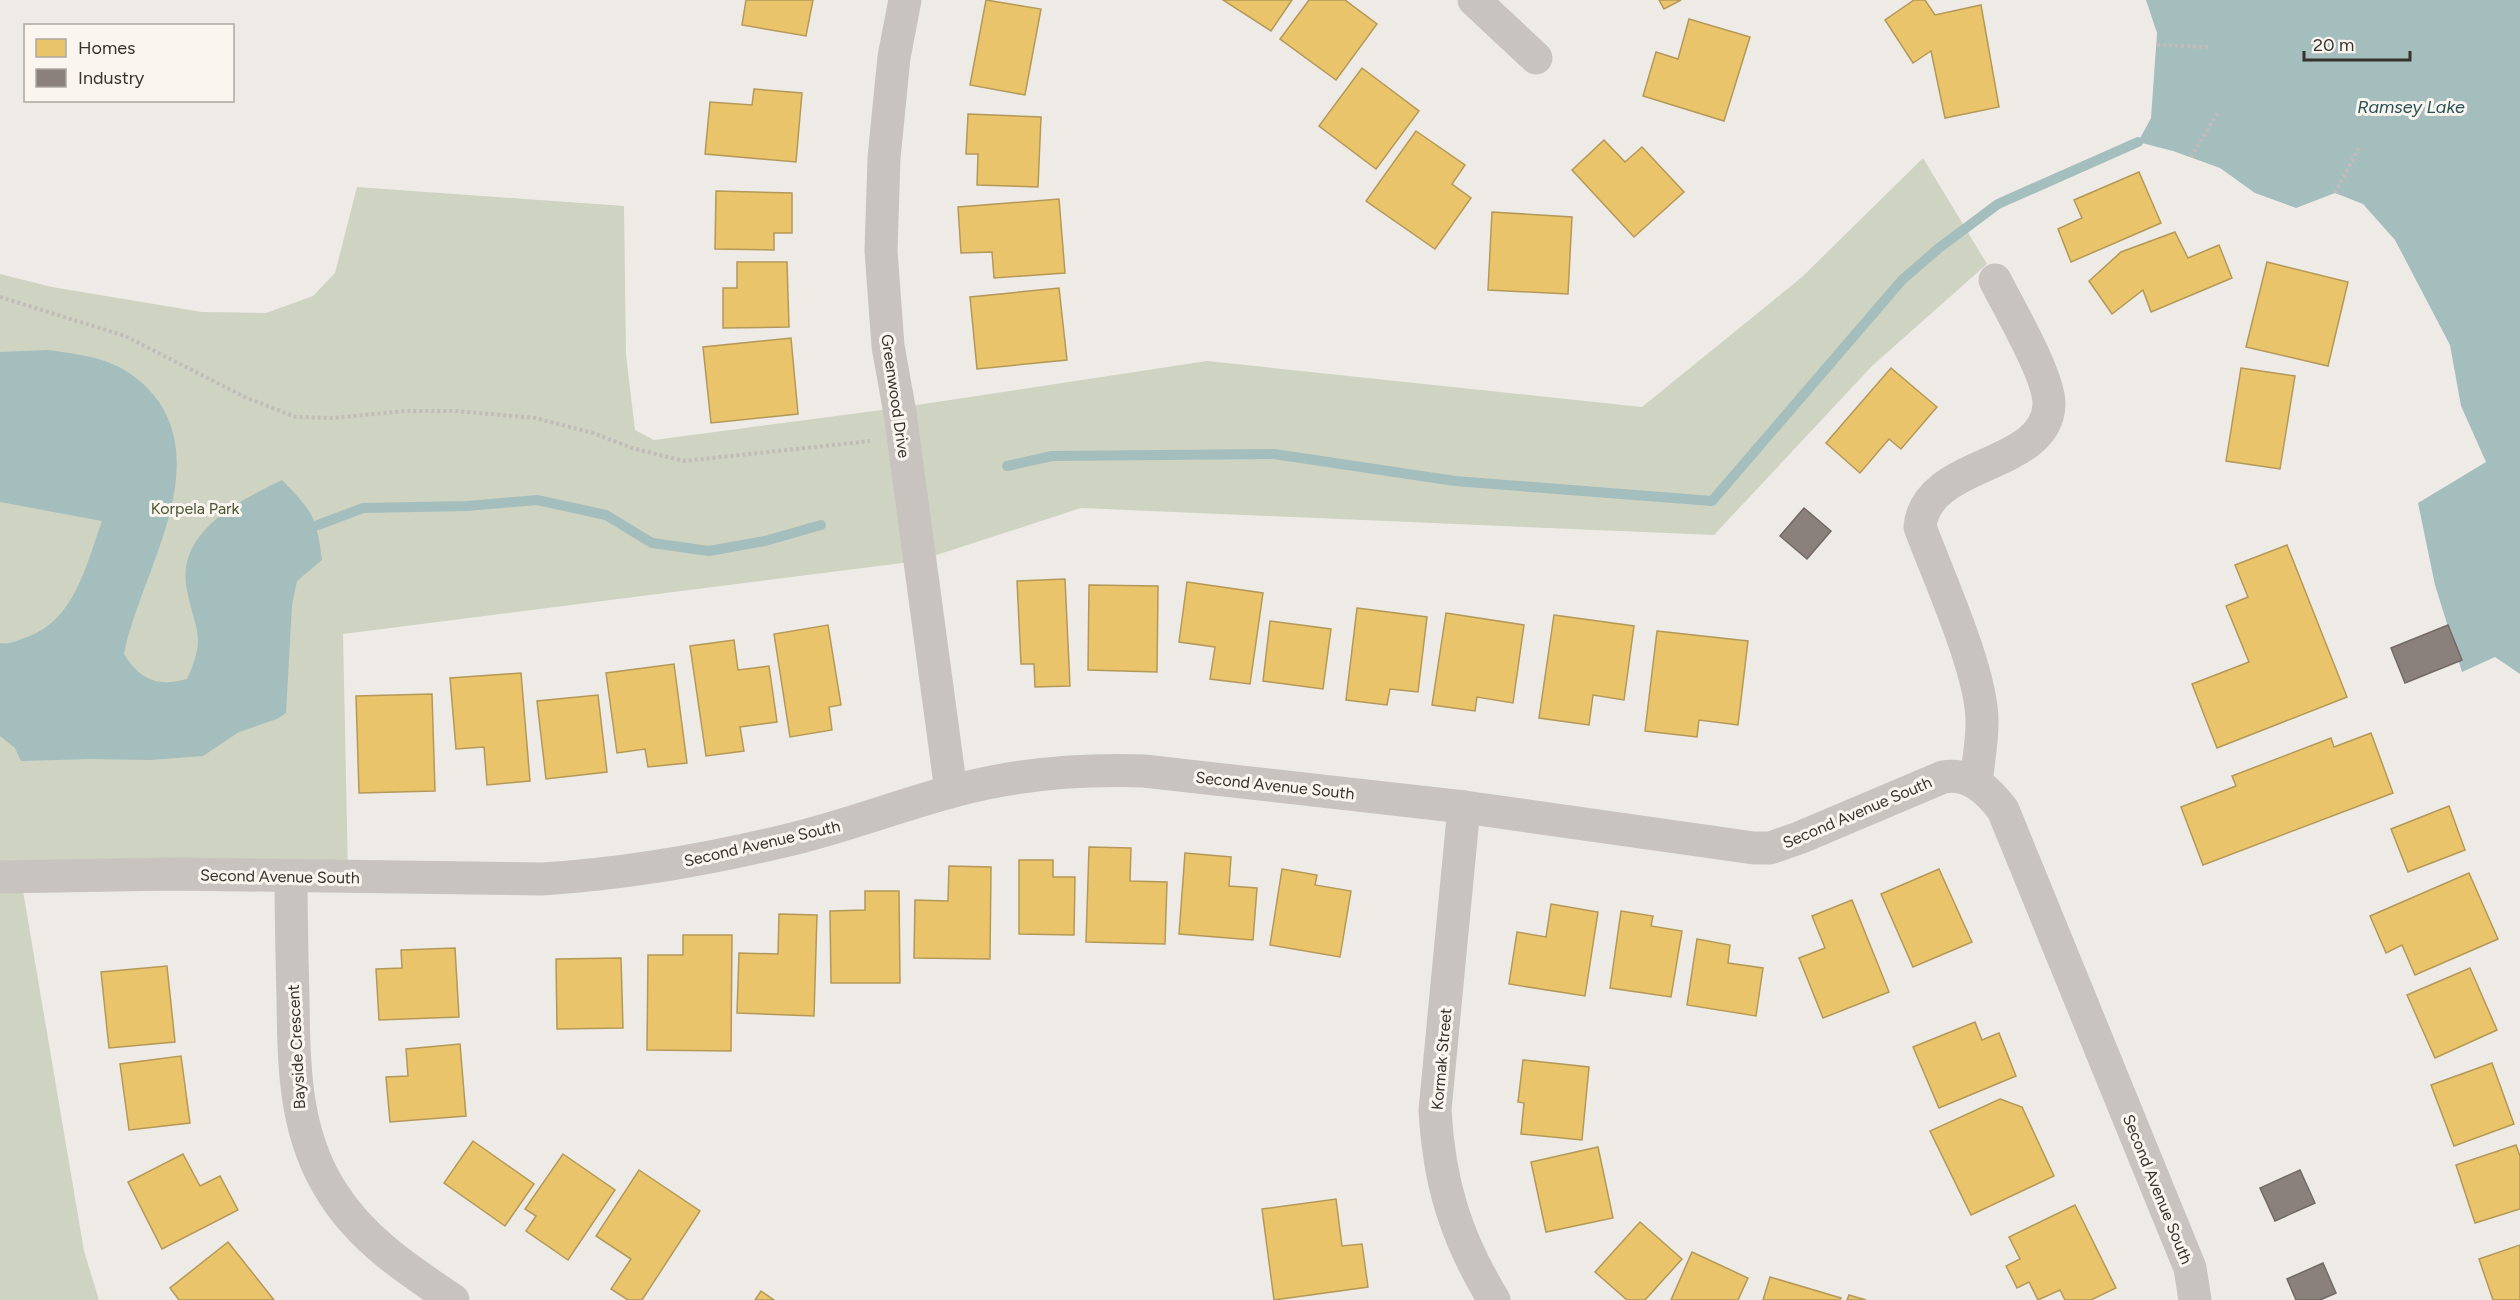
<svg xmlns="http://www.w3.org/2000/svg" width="2520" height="1300" viewBox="0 0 2520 1300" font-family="Figtree,sans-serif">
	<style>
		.green { fill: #cfd3c2 }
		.water { fill: #a4bdbd }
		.homes { fill: #e9c46a; stroke: #b49858; stroke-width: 1.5 }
		.industry { fill: #8a817c; stroke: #726964; stroke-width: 1.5 }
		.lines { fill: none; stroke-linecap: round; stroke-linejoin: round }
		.stream { stroke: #a4bdbd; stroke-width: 10 }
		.path { stroke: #c1bcb7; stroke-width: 4; stroke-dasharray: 3 3; stroke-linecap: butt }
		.minor { stroke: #c8c3bf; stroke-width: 33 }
		.labels { text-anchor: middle; stroke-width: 6; stroke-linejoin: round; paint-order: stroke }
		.street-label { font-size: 16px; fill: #39312d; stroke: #faf5ef }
		.park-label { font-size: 16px; fill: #475533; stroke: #faf5ef }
		.water-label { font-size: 18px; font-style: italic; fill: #265257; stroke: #faf5ef }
	</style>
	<rect width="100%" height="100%" fill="#eeebe6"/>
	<path class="green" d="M 1923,158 L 1987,264 L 1872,366 L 1714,535 L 1081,508 L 918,561 L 343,634 L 348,873 L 21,879 L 84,1251 L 99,1300 L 0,1300 L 0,274 L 52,287 L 202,312 L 266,313 L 313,296 L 335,273 L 357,187 L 624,206 L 626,355 L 635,430 L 654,440 L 897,408 L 1207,361 L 1642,407 L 1802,277 Z"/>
	<g class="water">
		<path d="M 2146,0 L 2520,0 L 2520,674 L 2495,657 L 2462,672 L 2435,585 L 2418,503 L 2486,462 L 2461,406 L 2450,345 L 2395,240 L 2363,204 L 2335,193 L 2296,208 L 2255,193 L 2220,168 L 2173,151 L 2138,142 L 2151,118 L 2157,33 Z"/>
		<path d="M 48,350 C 68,353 90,355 110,363 C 130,371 147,385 159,402 C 209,477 139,577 124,654 C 140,680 158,687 187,679 C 207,635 195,632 187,590 C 175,532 239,501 282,480 C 312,511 317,517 322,560 L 297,581 L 292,605 L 286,713 L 277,719 L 239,732 L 203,756 L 150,760 L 90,759 L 21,761 L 15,748 L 0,736 L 0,643 C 10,645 18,640 27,637 C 75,620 86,565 102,521 L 0,502 L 0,352 Z"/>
	</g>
	<g class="homes">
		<path d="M 746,0 L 813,0 L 806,36 L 742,25 Z"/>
		<path d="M 986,0 L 1041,9 L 1025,95 L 970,85 Z"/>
		<path d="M 1223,0 L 1292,0 L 1271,31 Z"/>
		<path d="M 1309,0 L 1345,0 L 1377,24 L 1336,80 L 1280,39 Z"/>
		<path d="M 1659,0 L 1681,0 L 1664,9 Z"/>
		<path d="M 1914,0 L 1925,0 L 1935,15 L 1981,5 L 1999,107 L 1945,118 L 1931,51 L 1913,63 L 1885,20 Z"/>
		<path d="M 1689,19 L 1750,37 L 1724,121 L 1643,96 L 1656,52 L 1678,59 Z"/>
		<path d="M 1362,68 L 1419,111 L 1376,169 L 1319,126 Z"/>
		<path d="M 754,89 L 802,93 L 796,162 L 705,154 L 710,102 L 752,105 Z"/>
		<path d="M 968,114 L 1041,117 L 1038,187 L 977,185 L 978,154 L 966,154 Z"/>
		<path d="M 1416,131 L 1465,165 L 1452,184 L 1471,198 L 1435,249 L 1366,201 Z"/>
		<path d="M 1604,140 L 1625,162 L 1642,147 L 1684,192 L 1634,237 L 1572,170 Z"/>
		<path d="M 2139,172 L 2161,223 L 2071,262 L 2058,229 L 2082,218 L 2074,200 Z"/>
		<path d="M 716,191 L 792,193 L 792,233 L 774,233 L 774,250 L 715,249 Z"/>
		<path d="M 1059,199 L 1065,273 L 994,278 L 992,252 L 961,253 L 958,207 Z"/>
		<path d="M 1492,212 L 1572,217 L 1568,294 L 1488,290 Z"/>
		<path d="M 2175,232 L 2188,258 L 2219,245 L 2232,278 L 2151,312 L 2143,290 L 2112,314 L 2089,281 L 2121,252 Z"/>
		<path d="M 737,262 L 787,262 L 789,327 L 723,328 L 723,288 L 737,288 Z"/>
		<path d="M 2267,262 L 2348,282 L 2328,366 L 2246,347 Z"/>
		<path d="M 1059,288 L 1067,360 L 977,369 L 970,297 Z"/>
		<path d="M 791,338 L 798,414 L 711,423 L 703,347 Z"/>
		<path d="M 1891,368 L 1937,407 L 1901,449 L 1889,439 L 1860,473 L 1826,443 Z"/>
		<path d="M 2241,368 L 2295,376 L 2280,469 L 2226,461 Z"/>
		<path d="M 2287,545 L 2347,697 L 2217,748 L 2192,684 L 2249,662 L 2226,606 L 2248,597 L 2235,565 Z"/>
		<path d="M 1065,579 L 1070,686 L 1035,687 L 1034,664 L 1021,664 L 1017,581 Z"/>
		<path d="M 1187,582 L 1263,593 L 1250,684 L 1210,679 L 1215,647 L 1179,642 Z"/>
		<path d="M 1089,585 L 1158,586 L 1157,672 L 1088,670 Z"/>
		<path d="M 1357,608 L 1427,617 L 1418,692 L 1390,689 L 1387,705 L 1346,700 Z"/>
		<path d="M 1446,613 L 1524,625 L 1513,703 L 1477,697 L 1475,711 L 1432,705 Z"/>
		<path d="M 1554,615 L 1634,626 L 1624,700 L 1593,695 L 1589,725 L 1539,718 Z"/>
		<path d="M 1270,621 L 1331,629 L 1323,689 L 1263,681 Z"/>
		<path d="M 828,625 L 841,705 L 829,707 L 832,730 L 790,737 L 774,634 Z"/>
		<path d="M 1657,631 L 1748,641 L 1738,725 L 1699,720 L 1697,737 L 1645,731 Z"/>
		<path d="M 734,640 L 738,670 L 769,666 L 777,722 L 740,727 L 744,751 L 706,756 L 690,646 Z"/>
		<path d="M 674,664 L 687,763 L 648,767 L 645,749 L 617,753 L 606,673 Z"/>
		<path d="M 521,673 L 530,781 L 487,785 L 484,747 L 456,749 L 450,678 Z"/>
		<path d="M 432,694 L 435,791 L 359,793 L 356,696 Z"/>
		<path d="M 598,695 L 607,772 L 546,779 L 537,701 Z"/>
		<path d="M 2371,733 L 2393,793 L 2203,865 L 2181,807 L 2236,786 L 2232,776 L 2331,738 L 2334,747 Z"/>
		<path d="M 2449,806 L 2465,850 L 2408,872 L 2391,829 Z"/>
		<path d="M 1089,847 L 1131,848 L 1130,881 L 1167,882 L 1165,944 L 1086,942 Z"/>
		<path d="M 1185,853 L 1231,857 L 1229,886 L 1257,888 L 1253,940 L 1179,934 Z"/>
		<path d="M 1019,860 L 1053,860 L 1053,877 L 1075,877 L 1074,935 L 1019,934 Z"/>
		<path d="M 949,866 L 991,867 L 990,959 L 914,958 L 915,900 L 948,901 Z"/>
		<path d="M 1282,869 L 1317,875 L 1315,885 L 1351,891 L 1340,957 L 1270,945 Z"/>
		<path d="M 1939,869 L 1972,942 L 1913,967 L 1881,894 Z"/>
		<path d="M 2469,873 L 2498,939 L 2415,975 L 2402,945 L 2386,953 L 2370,916 Z"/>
		<path d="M 865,891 L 899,891 L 900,983 L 831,983 L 830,911 L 865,910 Z"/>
		<path d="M 1852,900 L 1889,992 L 1823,1018 L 1799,958 L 1825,948 L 1812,916 Z"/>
		<path d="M 1551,904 L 1598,912 L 1585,996 L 1509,984 L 1517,932 L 1546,937 Z"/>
		<path d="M 1621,911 L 1653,916 L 1651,926 L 1682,931 L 1671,997 L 1610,988 Z"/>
		<path d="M 779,914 L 817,915 L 814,1016 L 737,1013 L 739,953 L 778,954 Z"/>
		<path d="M 683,935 L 732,935 L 731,1051 L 647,1050 L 648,955 L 683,955 Z"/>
		<path d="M 1697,939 L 1730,945 L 1728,963 L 1763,968 L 1756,1016 L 1687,1005 Z"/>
		<path d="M 455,948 L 459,1017 L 379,1020 L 376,969 L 402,968 L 401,950 Z"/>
		<path d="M 621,958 L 623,1028 L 557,1029 L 556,959 Z"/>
		<path d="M 167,966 L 175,1042 L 109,1048 L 101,972 Z"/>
		<path d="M 2470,968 L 2497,1030 L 2435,1058 L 2407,995 Z"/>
		<path d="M 1975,1022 L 1982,1040 L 1999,1033 L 2016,1076 L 1939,1108 L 1913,1047 Z"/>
		<path d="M 460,1044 L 466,1116 L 390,1122 L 386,1077 L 408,1076 L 406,1049 Z"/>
		<path d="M 181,1056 L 190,1123 L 129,1130 L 120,1064 Z"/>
		<path d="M 1523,1060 L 1589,1067 L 1582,1140 L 1521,1134 L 1524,1103 L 1518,1102 Z"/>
		<path d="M 2492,1063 L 2514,1124 L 2454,1146 L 2431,1085 Z"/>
		<path d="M 2000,1099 L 2022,1107 L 2054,1176 L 1971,1215 L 1930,1131 Z"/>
		<path d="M 473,1141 L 534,1184 L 505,1226 L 444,1183 Z"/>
		<path d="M 2516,1145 L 2520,1156 L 2520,1209 L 2475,1223 L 2456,1165 Z"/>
		<path d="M 1598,1147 L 1613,1218 L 1546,1232 L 1531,1162 Z"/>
		<path d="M 183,1154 L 200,1186 L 220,1176 L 238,1210 L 162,1249 L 128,1182 Z"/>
		<path d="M 563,1154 L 615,1190 L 568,1260 L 526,1231 L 536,1216 L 525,1209 Z"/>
		<path d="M 639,1170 L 700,1211 L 642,1300 L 628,1300 L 611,1289 L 631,1259 L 596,1236 Z"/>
		<path d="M 1336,1199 L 1342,1246 L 1362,1244 L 1368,1287 L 1274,1300 L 1262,1209 Z"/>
		<path d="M 2075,1205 L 2116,1288 L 2091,1300 L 2065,1300 L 2060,1290 L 2038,1300 L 2029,1282 L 2017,1288 L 2006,1266 L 2020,1259 L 2009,1237 Z"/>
		<path d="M 1640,1222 L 1682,1259 L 1645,1300 L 1627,1300 L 1595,1272 Z"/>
		<path d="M 228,1242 L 274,1300 L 179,1300 L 170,1288 Z"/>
		<path d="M 2520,1245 L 2520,1300 L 2493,1300 L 2479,1259 Z"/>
		<path d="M 1692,1252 L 1748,1278 L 1738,1300 L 1671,1300 Z"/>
		<path d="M 1770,1277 L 1841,1298 L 1840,1300 L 1763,1300 Z"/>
		<path d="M 761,1291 L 774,1300 L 755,1300 Z"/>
		<path d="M 1849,1295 L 1866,1300 L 1847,1300 Z"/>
	</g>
	<g class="industry">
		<path d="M 1804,508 L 1831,531 L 1807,559 L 1780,536 Z"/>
		<path d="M 2448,625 L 2462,660 L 2405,683 L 2391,648 Z"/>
		<path d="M 2300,1170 L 2315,1203 L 2275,1221 L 2260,1188 Z"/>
		<path d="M 2323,1263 L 2336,1293 L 2320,1300 L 2296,1300 L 2287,1279 Z"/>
	</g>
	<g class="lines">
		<g class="stream">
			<path d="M 1007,466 L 1052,456 L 1274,454 L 1455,481 L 1712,501 L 1902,280 L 1939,248 L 1998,204 L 2138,142"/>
			<path d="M 318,525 L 363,508 L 467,506 L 537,500 L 606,515 L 652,543 L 709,551 L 765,541 L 821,525"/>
		</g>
		<g class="path">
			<path d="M 2157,45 L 2208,47"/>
			<path d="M 2191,157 L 2218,112"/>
			<path d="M 2335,193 L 2360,146"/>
			<path d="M 0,297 L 125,336 L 247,398 L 296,417 L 333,418 L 405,411 L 457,411 L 535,418 L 593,433 L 632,448 L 684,461 L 870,441"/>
		</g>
		<g class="minor">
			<path d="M 905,0 L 894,57 L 884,158 L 881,251 L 888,346 L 900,413 L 951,791"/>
			<path d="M 1474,0 L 1536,58"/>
			<path d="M 1976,783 C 1978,763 1982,743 1982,723 C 1983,673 1938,576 1920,527 C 1926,459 2046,470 2049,405 C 2050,377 2009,308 1995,280"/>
			<path d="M 1464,807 L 1435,1110 C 1439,1183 1456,1238 1494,1300"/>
			<path d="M 291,876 C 291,917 292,958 293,999 C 294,1066 294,1133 332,1192 C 361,1239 408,1270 453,1300"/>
			<path d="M 0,877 L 173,874 L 542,879 C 623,874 705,860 784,841 C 841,828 894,807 950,792 C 1013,774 1079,769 1144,771 L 1464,807 L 1754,848 L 1770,848 L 1799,838 L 1943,777 C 1969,772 1988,790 2003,810 L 2190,1268 L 2195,1300"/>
		</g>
	</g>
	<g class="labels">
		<g class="street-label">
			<text transform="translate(896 396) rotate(82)" y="6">Greenwood Drive</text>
			<text transform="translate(1275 785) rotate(6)" y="6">Second Avenue South</text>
			<text transform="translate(1857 812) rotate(-23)" y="6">Second Avenue South</text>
			<text transform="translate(762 843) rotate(-13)" y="6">Second Avenue South</text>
			<text transform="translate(280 876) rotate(1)" y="6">Second Avenue South</text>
			<text transform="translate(296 1047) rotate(-93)" y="6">Bayside Crescent</text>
			<text transform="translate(1441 1059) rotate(-85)" y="6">Kormak Street</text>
			<text transform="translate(2158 1189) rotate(68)" y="6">Second Avenue South</text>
		</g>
		<g class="park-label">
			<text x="195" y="514">Korpela Park</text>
		</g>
		<g class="water-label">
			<text x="2411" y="113">Ramsey Lake</text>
		</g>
	</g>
	<rect x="24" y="24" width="210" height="78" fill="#faf5ef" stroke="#ada7a1" stroke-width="1.5"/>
	<rect x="36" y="39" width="30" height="18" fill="#e9c46a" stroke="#ada7a1" stroke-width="1.5"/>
	<text x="78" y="54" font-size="18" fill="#39312d">Homes</text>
	<rect x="36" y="69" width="30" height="18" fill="#8a817c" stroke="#ada7a1" stroke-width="1.5"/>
	<text x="78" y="84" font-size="18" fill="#39312d">Industry</text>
	<path d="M2304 51v9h106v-9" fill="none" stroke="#39312d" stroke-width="3"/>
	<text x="2313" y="51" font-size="18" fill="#39312d" stroke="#faf5ef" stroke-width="4.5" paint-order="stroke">20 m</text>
</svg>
